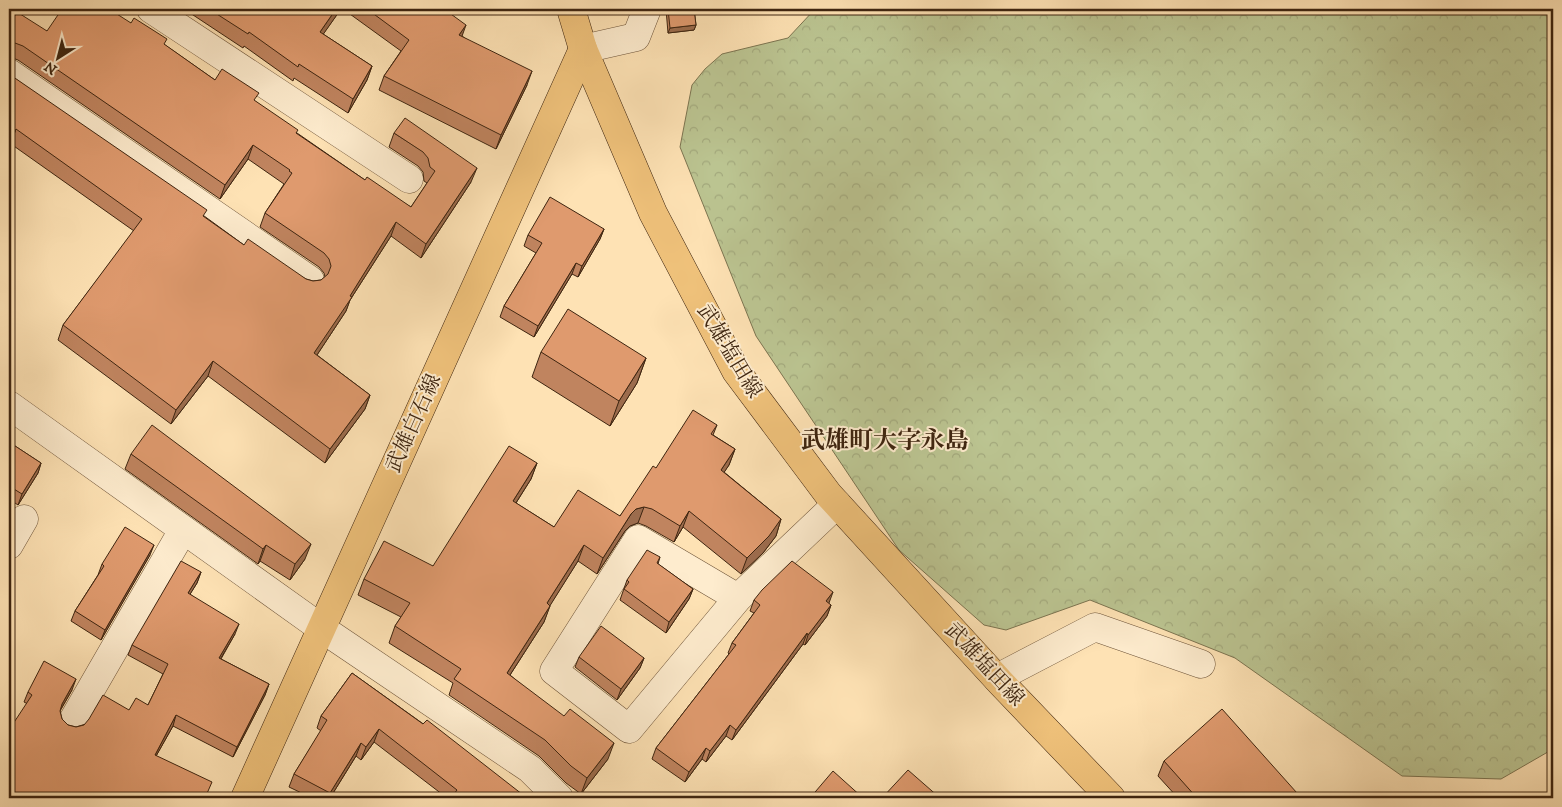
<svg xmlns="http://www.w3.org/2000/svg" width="1562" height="807" viewBox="0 0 1562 807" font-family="'IM FELL DW Pica','Noto Serif JP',serif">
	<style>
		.forest { fill: url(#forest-crowns); stroke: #7c7450 }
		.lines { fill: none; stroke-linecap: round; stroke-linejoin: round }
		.minor-casing { stroke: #6e5439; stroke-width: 29 }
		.major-casing { stroke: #3e2510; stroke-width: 29 }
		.minor { stroke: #feecce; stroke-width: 28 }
		.major { stroke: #efc17a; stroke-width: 28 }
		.wall { fill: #c0845f; stroke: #3e2510 }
		.shaded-wall { fill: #9c6c4d; stroke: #3e2510 }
		.building { fill: #df9a6e; stroke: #3e2510 }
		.labels { text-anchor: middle; stroke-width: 4; stroke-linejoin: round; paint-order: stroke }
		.street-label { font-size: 21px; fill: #3e2510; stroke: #feecce }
		.quarter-label { font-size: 24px; font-weight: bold; fill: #3e2510; stroke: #feecce }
	</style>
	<defs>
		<pattern id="forest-crowns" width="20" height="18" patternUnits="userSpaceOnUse" patternTransform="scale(1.25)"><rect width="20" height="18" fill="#bbc491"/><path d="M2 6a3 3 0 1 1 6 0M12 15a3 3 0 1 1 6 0" fill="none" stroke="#a2a87c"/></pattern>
	</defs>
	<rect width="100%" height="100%" fill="#fee2b4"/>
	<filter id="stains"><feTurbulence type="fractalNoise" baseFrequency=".004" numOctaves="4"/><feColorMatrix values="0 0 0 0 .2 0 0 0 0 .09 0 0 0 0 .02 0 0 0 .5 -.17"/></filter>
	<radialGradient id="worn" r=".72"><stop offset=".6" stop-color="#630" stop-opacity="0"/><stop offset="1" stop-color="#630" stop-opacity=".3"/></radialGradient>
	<path class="forest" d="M 815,9 L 1553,9 L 1553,749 L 1501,779 L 1402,776 L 1235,658 L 1090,600 L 1006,630 L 984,625 L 899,550 L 756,336 L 680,147 L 692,85 L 705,69 L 722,54 L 788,38 Z"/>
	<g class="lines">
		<g class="minor-casing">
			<g id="minor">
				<path d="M 151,9 L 409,179"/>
				<path d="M 583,49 L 636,37 L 647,9"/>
				<path d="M 9,73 L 310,280"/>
				<path d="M 9,405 L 321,628 L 530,769 L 559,798"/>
				<path d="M 9,545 L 24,519"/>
				<path d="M 738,598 L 638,539 L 554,671 L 629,729 L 738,598 L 837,504"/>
				<path d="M 997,678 L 1095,627 L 1201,664"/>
				<path d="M 72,722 L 183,530"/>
			</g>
		</g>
		<g class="major-casing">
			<g id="major">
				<path d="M 571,9 L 583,49 L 653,213 L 736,371 L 828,494 L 1001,683 L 1111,798"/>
				<path d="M 245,798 L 583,49"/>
			</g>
		</g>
		<use href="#minor" class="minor"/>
		<use href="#major" class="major"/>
	</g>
	<g class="wall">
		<path d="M 184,9 L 341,9 L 323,34 L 372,66 L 367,80 L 348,113 L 294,78 L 293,81 L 244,46 L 243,48 Z"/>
		<path d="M 343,9 L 444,9 L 462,36 L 527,85 L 496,149 L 379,90 L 384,76 L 401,51 Z"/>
		<path d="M 666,9 L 694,9 L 696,25 L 694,30 L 668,33 Z"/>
		<path d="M 131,23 L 165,45 L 215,80 L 256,102 L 297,133 L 365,180 L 411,207 L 427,183 L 424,181 L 423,172 L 418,166 L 389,147 L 394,133 L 471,182 L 421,258 L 391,236 L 350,300 L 346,311 L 317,355 L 370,395 L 365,409 L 325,463 L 208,376 L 171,424 L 58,340 L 63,325 L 134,231 L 11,144 L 10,146 L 9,145 L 9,74 L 244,245 L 306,279 L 313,281 L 321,280 L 325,277 L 324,273 L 319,267 L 260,227 L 265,213 L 284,184 L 248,159 L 220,199 L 18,60 L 10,57 L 9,25 L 47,31 Z"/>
		<path d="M 604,229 L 600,239 L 578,277 L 572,274 L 534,337 L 500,317 L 504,306 L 536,253 L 524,246 L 528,235 Z"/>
		<path d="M 541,352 L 646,358 L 637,383 L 610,426 L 532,377 Z"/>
		<path d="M 717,425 L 713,435 L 735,449 L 729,465 L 724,472 L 781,519 L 776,536 L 763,553 L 741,574 L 683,527 L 674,542 L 646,526 L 638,523 L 630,526 L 625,531 L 597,574 L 578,561 L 550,605 L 544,622 L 510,675 L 608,759 L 581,794 L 566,783 L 539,756 L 449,695 L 453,683 L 389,643 L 395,626 L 401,617 L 358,595 L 364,579 L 433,566 L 537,463 L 531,479 L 516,503 L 554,527 L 620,516 L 656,468 Z"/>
		<path d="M 9,442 L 41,463 L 38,473 L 18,505 L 9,499 Z"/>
		<path d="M 131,454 L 305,559 L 290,580 L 260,561 L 258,564 L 125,469 Z"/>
		<path d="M 150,555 L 101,640 L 71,621 L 75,611 L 98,575 L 102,564 Z"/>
		<path d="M 660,557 L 658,564 L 693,589 L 689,599 L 666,633 L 620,600 L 627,580 Z"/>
		<path d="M 201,572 L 197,583 L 190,594 L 235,634 L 221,659 L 269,684 L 265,695 L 233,757 L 173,726 L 156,756 L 208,792 L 206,798 L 24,702 L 28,692 L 72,690 L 60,711 L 62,719 L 68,725 L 76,727 L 148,705 L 163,674 L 128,655 L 132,645 Z"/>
		<path d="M 754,600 L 828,603 L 831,605 L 827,616 L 805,645 L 803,644 L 732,740 L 726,736 L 706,762 L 702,759 L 685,782 L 652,759 L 656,748 L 729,654 L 728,653 L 732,643 L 754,613 L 750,611 Z"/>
		<path d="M 579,657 L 644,658 L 640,668 L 617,700 L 575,667 Z"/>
		<path d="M 352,673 L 527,798 L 447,798 L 374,742 L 361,760 L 356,756 L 330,798 L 312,798 L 289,787 L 294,774 L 321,731 L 317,728 L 321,716 Z"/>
		<path d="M 1164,761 L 1297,793 L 1295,798 L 1178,798 L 1158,776 Z"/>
	</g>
	<g class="shaded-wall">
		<path d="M 336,9 L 341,9 L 315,46 L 320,32 Z"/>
		<path d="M 466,25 L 461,39 L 459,35 Z"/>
		<path d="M 696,25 L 694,30 L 668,33 L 670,28 Z"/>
		<path d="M 15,43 L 10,57 L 9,58 L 9,44 Z"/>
		<path d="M 372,66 L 367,80 L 348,113 L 353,99 Z"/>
		<path d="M 532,71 L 527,85 L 496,149 L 501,135 Z"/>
		<path d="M 16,129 L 11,144 L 10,146 L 15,131 Z"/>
		<path d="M 253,145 L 248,159 L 220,199 L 225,185 Z"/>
		<path d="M 477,168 L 471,182 L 421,258 L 426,244 Z"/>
		<path d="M 396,222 L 391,236 L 350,300 L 346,311 L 309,367 L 314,353 Z"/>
		<path d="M 604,229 L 600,239 L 578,277 L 582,266 Z"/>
		<path d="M 576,263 L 572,274 L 534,337 L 538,326 Z"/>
		<path d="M 646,358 L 637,383 L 610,426 L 619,401 Z"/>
		<path d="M 213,361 L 208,376 L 171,424 L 176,410 Z"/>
		<path d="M 370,395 L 365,409 L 325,463 L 330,449 Z"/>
		<path d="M 735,449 L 729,465 L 715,486 L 721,470 Z"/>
		<path d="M 41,463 L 38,473 L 18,505 L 22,494 Z"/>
		<path d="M 537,463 L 531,479 L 507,517 L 513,501 Z"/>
		<path d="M 644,507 L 638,523 L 630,526 L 625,531 L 597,574 L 603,558 L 631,514 L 636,509 Z"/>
		<path d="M 689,511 L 683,527 L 674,542 L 680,526 Z"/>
		<path d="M 781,519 L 776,536 L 763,553 L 741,574 L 747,558 Z"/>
		<path d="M 311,544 L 305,559 L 290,580 L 295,564 Z"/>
		<path d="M 154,545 L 150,555 L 101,640 L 105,630 Z"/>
		<path d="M 266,545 L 260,561 L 258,564 L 263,549 Z"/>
		<path d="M 584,545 L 578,561 L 541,620 L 547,603 Z"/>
		<path d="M 201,572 L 197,583 L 184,604 L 188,593 Z"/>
		<path d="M 693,589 L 689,599 L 666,633 L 669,622 Z"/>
		<path d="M 833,592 L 829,603 L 822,612 L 826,601 Z"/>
		<path d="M 831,605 L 827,616 L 805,645 L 808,635 Z"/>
		<path d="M 550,606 L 544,622 L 501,689 L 507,673 Z"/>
		<path d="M 239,624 L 235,634 L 215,668 L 219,658 Z"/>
		<path d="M 807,633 L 803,644 L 732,740 L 736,730 Z"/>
		<path d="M 644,658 L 640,668 L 617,700 L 621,689 Z"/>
		<path d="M 76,679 L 72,690 L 58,714 L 62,704 Z"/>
		<path d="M 269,684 L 265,695 L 233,757 L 237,747 Z"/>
		<path d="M 176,715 L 173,726 L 151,765 L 155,755 Z"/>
		<path d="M 730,725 L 726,736 L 706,762 L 710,751 Z"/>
		<path d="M 379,729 L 374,742 L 361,760 L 366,747 Z"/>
		<path d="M 361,743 L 356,756 L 330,798 L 328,798 L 330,793 Z"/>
		<path d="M 614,743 L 608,759 L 581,794 L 587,778 Z"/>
		<path d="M 706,748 L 702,759 L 685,782 L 689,772 Z"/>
	</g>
	<g class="building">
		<path d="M 62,9 L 109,9 L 131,23 L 134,18 L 167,39 L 164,44 L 215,80 L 222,69 L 259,93 L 254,100 L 298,130 L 296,133 L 365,180 L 367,177 L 411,207 L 435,171 L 430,167 L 428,158 L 423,152 L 394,133 L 405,118 L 477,168 L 426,244 L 396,222 L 350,296 L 352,297 L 314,353 L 370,395 L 330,449 L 213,361 L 176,410 L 63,325 L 142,219 L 16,129 L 15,131 L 9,127 L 9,74 L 207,210 L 203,216 L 244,245 L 248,239 L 306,279 L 313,281 L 321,280 L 328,274 L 331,266 L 329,259 L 324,253 L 265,213 L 292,173 L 289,171 L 290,170 L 253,145 L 225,185 L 23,46 L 15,43 L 9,44 L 9,25 L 17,12 L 47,31 Z"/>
		<path d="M 209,9 L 336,9 L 320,32 L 372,66 L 353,99 L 299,64 L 298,67 L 249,32 L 248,34 Z"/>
		<path d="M 367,9 L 444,9 L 466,25 L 459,35 L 532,71 L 501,135 L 384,76 L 409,40 Z"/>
		<path d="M 668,9 L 694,9 L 696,25 L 670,28 Z"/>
		<path d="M 550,197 L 604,229 L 582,266 L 576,263 L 538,326 L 504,306 L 542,243 L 528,235 Z"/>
		<path d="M 568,309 L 646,358 L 619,401 L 541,352 Z"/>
		<path d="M 693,410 L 717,425 L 711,434 L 735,449 L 721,470 L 781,519 L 769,536 L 747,558 L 689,511 L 680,526 L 652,509 L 644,507 L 636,509 L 631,514 L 603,558 L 584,545 L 547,603 L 550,606 L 507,673 L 564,716 L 570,709 L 614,743 L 587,778 L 571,766 L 545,740 L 454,679 L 461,669 L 395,626 L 410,603 L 364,579 L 384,541 L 433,566 L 509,446 L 537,463 L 513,501 L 554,527 L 578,490 L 620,516 L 653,466 L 656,468 Z"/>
		<path d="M 152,425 L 311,544 L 295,564 L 266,545 L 263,549 L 131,454 Z"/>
		<path d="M 9,442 L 41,463 L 22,494 L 9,486 Z"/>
		<path d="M 125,527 L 154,545 L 105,630 L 75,611 L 104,566 L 102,564 Z"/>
		<path d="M 647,550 L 660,557 L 657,563 L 693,589 L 669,622 L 624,589 L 629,582 L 627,580 Z"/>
		<path d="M 181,561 L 201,572 L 188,593 L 239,624 L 219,658 L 269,684 L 237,747 L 176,715 L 155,755 L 212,782 L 205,798 L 9,798 L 9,730 L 32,695 L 28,692 L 44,661 L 76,679 L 62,704 L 60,711 L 62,719 L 68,725 L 76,727 L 84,725 L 89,719 L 103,695 L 129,710 L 136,698 L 148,705 L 168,664 L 132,645 Z"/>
		<path d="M 792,561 L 833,592 L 826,601 L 831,605 L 808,635 L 807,633 L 736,730 L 730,725 L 710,751 L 706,748 L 689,772 L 656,748 L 736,645 L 732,643 L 760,605 L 754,600 L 762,590 Z"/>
		<path d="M 601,626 L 644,658 L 621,689 L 579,657 Z"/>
		<path d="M 352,673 L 423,724 L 427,720 L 527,798 L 451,798 L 457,790 L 379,729 L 366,747 L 361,743 L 330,793 L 294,774 L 327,720 L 321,716 Z"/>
		<path d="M 1222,709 L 1297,793 L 1291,798 L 1197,798 L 1164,761 Z"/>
		<path d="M 908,770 L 940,798 L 882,798 Z"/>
		<path d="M 833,771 L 863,798 L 810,798 Z"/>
	</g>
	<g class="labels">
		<g class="street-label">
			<text transform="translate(730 351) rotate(59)" y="7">武雄塩田線</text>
			<text transform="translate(413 423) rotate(-66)" y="7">武雄白石線</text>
			<text transform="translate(985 664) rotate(47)" y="7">武雄塩田線</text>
		</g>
		<g class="quarter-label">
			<text x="885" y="448">武雄町大字永島</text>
		</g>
	</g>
	<rect width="1562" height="807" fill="none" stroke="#fee2b4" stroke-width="30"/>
	<rect x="10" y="10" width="1542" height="787" fill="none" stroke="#3e2510" stroke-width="2.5"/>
	<rect x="15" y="15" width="1532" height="777" fill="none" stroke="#3e2510"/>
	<g transform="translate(58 58) rotate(216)" stroke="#feecce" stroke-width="4" paint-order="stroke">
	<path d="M0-4L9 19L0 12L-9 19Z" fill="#3e2510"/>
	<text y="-8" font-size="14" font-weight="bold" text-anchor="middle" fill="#3e2510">N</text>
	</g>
	<rect width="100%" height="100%" filter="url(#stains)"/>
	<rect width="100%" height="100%" fill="url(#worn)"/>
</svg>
